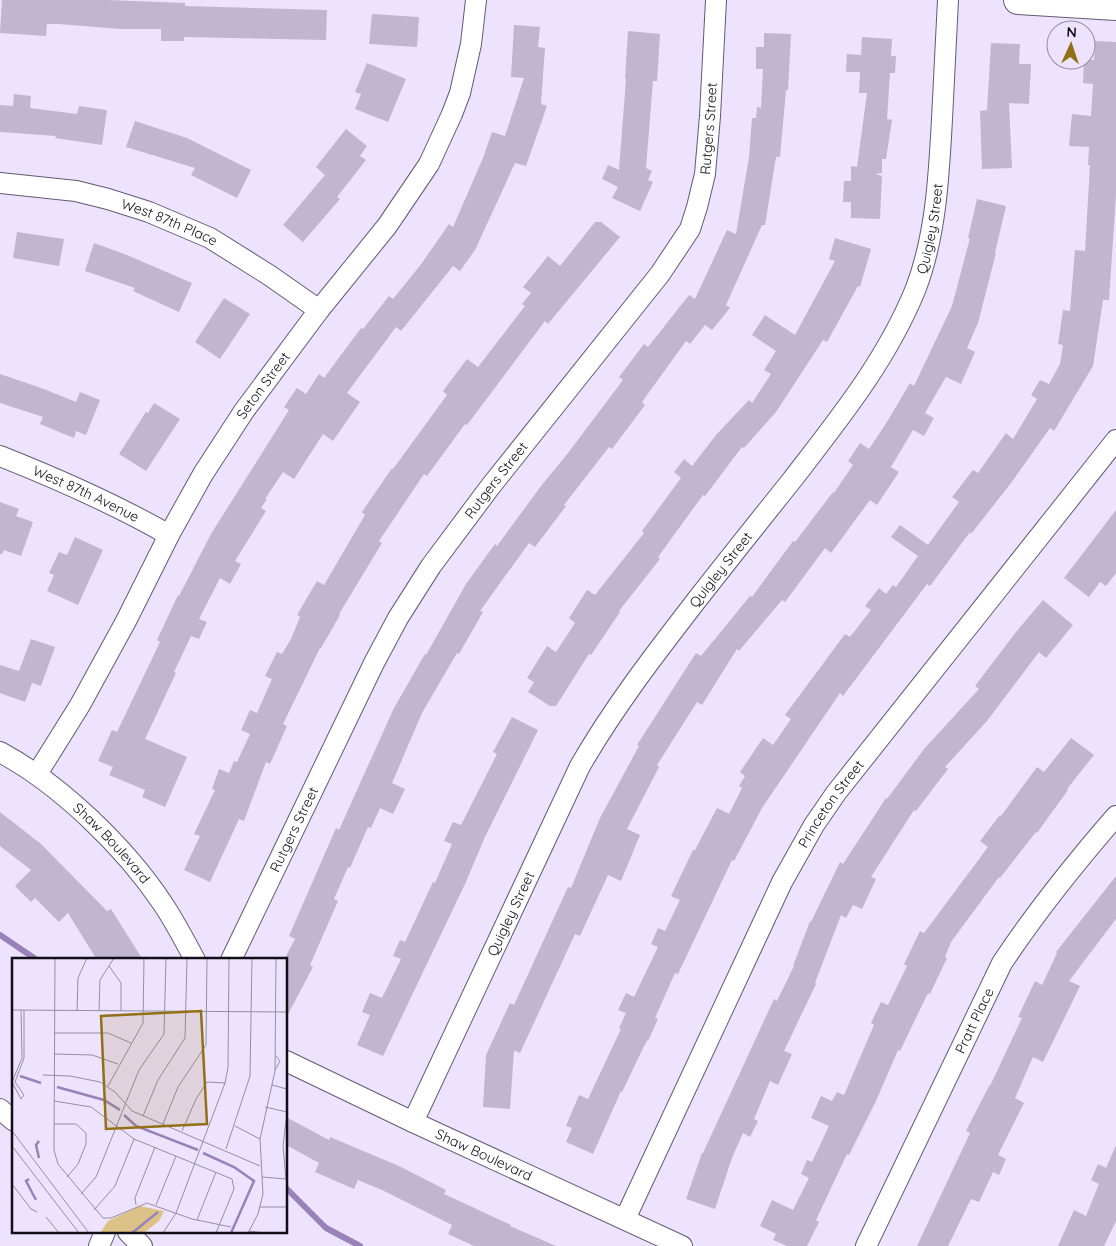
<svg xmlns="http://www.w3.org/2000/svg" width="1116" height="1246" viewBox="0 0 1116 1246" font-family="Quicksand,sans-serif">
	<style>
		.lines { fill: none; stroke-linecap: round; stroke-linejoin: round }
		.stream { stroke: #9882b8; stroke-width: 6 }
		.building { fill: #c0b6d1 }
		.street-casing { stroke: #635a72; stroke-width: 22 }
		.secondary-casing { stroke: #635a72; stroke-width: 30 }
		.street { stroke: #fff; stroke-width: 20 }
		.secondary { stroke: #fff; stroke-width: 28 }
		.labels { text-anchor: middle; stroke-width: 4; stroke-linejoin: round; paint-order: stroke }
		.street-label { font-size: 14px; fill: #110e17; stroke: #ede3ff }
		.inset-river { fill: none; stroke: #9882b8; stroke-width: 2.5 }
		.inset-road { fill: none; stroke: #958ea2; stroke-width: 1 }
		.view { fill: #917016; fill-opacity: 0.15; stroke: #917016; stroke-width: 2.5 }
		.inset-edge { fill: none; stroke: #110e17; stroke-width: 2.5 }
	</style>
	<rect width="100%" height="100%" fill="#ede3ff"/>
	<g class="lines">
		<g class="stream">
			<path d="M 0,935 L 37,960"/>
			<path d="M 286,1188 L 326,1228 L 360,1246"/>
		</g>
	</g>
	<g class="building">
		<path d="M 2,0 L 108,0 L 185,3 L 185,6 L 327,10 L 326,40 L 184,37 L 184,41 L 161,41 L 161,29 L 121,29 L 58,24 L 47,24 L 46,36 L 0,33 Z"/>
		<path d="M 372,14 L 419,17 L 417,47 L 369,44 Z"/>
		<path d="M 514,25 L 540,27 L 538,47 L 545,48 L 541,104 L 547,106 L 526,166 L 515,163 L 475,250 L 460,271 L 453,266 L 401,331 L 396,327 L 347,393 L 360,402 L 333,441 L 323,434 L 294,479 L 283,472 L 265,499 L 267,499 L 261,508 L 266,511 L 235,561 L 241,564 L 230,584 L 220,578 L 199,619 L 207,622 L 199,639 L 191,636 L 174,672 L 176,673 L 145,739 L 187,757 L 165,807 L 142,797 L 145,790 L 109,775 L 113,767 L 98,761 L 112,730 L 117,732 L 160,642 L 157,640 L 178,595 L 179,596 L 211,534 L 289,410 L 284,407 L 297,388 L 306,394 L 319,374 L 324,378 L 361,328 L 363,329 L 389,296 L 393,299 L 422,263 L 449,224 L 453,227 L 483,158 L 492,132 L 505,136 L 524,78 L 511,77 Z"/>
		<path d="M 628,31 L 660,34 L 657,81 L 653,81 L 646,168 L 652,171 L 648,180 L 653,182 L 640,211 L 612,198 L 618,187 L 602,179 L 608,165 L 619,170 L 626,79 L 625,79 Z"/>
		<path d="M 764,33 L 791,34 L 788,90 L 786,90 L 780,157 L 776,157 L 765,225 L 762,225 L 726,305 L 730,308 L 712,330 L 705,325 L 690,344 L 686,341 L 642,402 L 645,405 L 612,449 L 609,447 L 564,505 L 566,506 L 535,547 L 529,543 L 480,611 L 483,612 L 459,654 L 457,653 L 422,713 L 392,783 L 405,789 L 393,814 L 380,808 L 371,828 L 368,827 L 350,868 L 348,867 L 334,899 L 338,901 L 310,965 L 313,967 L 286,1018 L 286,956 L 295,939 L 289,936 L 336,828 L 339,830 L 394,708 L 425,654 L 426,655 L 466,584 L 495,544 L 497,546 L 541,486 L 568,453 L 623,380 L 619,377 L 644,344 L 648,347 L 689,295 L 695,299 L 727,230 L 736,234 L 749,157 L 752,118 L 756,118 L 757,107 L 761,108 L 763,69 L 756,69 L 756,47 L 764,47 Z"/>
		<path d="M 862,37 L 892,39 L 891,56 L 896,56 L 895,73 L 890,73 L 887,119 L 892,120 L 886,159 L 882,159 L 882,173 L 875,174 L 882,176 L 880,219 L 851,218 L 851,202 L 843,202 L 844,181 L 851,181 L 851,166 L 857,167 L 867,93 L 859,93 L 860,72 L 846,72 L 847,54 L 861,55 Z"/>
		<path d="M 1095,41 L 1116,42 L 1116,195 L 1109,300 L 1103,300 L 1093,366 L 1054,431 L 1050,428 L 1011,483 L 971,534 L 970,532 L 930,586 L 927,584 L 843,696 L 840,693 L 762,808 L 734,861 L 732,860 L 678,974 L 675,973 L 655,1018 L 658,1019 L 648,1041 L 647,1040 L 622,1092 L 621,1091 L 593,1154 L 566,1142 L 572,1128 L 566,1126 L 579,1095 L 588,1099 L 621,1029 L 619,1028 L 626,1013 L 618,1010 L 626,993 L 634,997 L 658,947 L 651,944 L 658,928 L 665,931 L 680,900 L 671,896 L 693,850 L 695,850 L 717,808 L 729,814 L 742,788 L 739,786 L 745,776 L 740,772 L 763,738 L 773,745 L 791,719 L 785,715 L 845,634 L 850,637 L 871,610 L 865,606 L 879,588 L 886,594 L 893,585 L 896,587 L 918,556 L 891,537 L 900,525 L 928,545 L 959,502 L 952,497 L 973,470 L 978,473 L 1006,433 L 1013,439 L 1037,399 L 1031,395 L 1040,380 L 1049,384 L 1060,364 L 1063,345 L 1058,344 L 1063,310 L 1070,311 L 1075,250 L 1085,251 L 1090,165 L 1088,165 L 1089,147 L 1069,146 L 1072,114 L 1091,116 L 1093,84 L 1083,83 L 1084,60 L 1094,60 Z"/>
		<path d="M 991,43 L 1020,44 L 1019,64 L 1031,64 L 1029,104 L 1009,103 L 1012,168 L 982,169 L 980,111 L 987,110 Z"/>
		<path d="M 367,63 L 406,79 L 388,122 L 355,109 L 361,94 L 355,92 Z"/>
		<path d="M 14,94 L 31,96 L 30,108 L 77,114 L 79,106 L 107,110 L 102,145 L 55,138 L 56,136 L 0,132 L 0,105 L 13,106 Z"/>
		<path d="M 135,121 L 187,138 L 251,170 L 237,198 L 191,175 L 195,168 L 126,147 Z"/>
		<path d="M 346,129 L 367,146 L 360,156 L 366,160 L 337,197 L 340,199 L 303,242 L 283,225 L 325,175 L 316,167 Z"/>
		<path d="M 977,199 L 1006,206 L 995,253 L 996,253 L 978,323 L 967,348 L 975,352 L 961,384 L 946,377 L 925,413 L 934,418 L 924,436 L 913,430 L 891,467 L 899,472 L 877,505 L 870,500 L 831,553 L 825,548 L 785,602 L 782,600 L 739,651 L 737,649 L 702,705 L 697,702 L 657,765 L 659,767 L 627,829 L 640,835 L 621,881 L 608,875 L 580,936 L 575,934 L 520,1053 L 514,1050 L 510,1109 L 483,1107 L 486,1055 L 510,1003 L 514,1005 L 568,887 L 571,888 L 600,818 L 639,746 L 637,745 L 696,653 L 701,656 L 750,596 L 752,597 L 793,541 L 795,542 L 833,492 L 834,493 L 853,465 L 848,461 L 860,443 L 869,449 L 887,422 L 910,383 L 914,386 L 952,306 L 970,238 L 968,238 Z"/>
		<path d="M 595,222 L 601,222 L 620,237 L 548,324 L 545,321 L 467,425 L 465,424 L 427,476 L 424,474 L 379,541 L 382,543 L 339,614 L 340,615 L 321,648 L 320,648 L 283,724 L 287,726 L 270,764 L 266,762 L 244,821 L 239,819 L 210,882 L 184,870 L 200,836 L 194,834 L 215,790 L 212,789 L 219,769 L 229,773 L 234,761 L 237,762 L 250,734 L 241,730 L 250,710 L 257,713 L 272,679 L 265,676 L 277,652 L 282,654 L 291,639 L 300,617 L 297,615 L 317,581 L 324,585 L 365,515 L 362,512 L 392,468 L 393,469 L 447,395 L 443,391 L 467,359 L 478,367 L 525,306 L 522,304 L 531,293 L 523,287 L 548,256 L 560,266 Z"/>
		<path d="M 17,232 L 64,239 L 59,266 L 13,258 Z"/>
		<path d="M 835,238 L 871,249 L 860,287 L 858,286 L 827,342 L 823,340 L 776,412 L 744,448 L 742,447 L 705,496 L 703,495 L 658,557 L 660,559 L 619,611 L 620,612 L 591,655 L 589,654 L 556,706 L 550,706 L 528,692 L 534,682 L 527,678 L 547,646 L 556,652 L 575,623 L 569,618 L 587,590 L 595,595 L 644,533 L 642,531 L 681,478 L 674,472 L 684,459 L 692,466 L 716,435 L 749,400 L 752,403 L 771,374 L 764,370 L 776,351 L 752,335 L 765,315 L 795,335 L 835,261 L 829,259 Z"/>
		<path d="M 94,243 L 127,255 L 192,283 L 179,312 L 133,291 L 135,288 L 85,271 Z"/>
		<path d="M 224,298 L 250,314 L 220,359 L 195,342 Z"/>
		<path d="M 0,374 L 44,389 L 76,402 L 80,392 L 100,400 L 86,435 L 76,431 L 74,438 L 40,424 L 43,417 L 0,403 Z"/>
		<path d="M 154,403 L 180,419 L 146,471 L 119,454 L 146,412 L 148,413 Z"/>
		<path d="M 0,502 L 19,509 L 16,516 L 33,522 L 21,556 L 4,550 L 2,554 L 0,554 Z"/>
		<path d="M 1116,510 L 1116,573 L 1106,586 L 1100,582 L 1089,597 L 1064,578 Z"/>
		<path d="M 75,537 L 103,550 L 78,605 L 47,591 L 54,575 L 49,573 L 59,552 L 67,555 Z"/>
		<path d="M 1043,600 L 1073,625 L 1046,658 L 1039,652 L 987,721 L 945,767 L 948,769 L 916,811 L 914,810 L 871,877 L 876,879 L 862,909 L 853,905 L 846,918 L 841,915 L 815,983 L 816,984 L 784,1051 L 792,1054 L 778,1085 L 770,1081 L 754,1119 L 758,1121 L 750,1137 L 743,1133 L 732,1158 L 715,1209 L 686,1199 L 702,1153 L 703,1153 L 774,999 L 777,1001 L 794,966 L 793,966 L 810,921 L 811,922 L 840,862 L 843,864 L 886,798 L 887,799 L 924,749 L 979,689 L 975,686 L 1016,632 Z"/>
		<path d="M 31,639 L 55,647 L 41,686 L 32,683 L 25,702 L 0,693 L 0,665 L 19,671 Z"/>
		<path d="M 512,717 L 538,730 L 485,837 L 465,884 L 383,1056 L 357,1045 L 370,1015 L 362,1012 L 370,993 L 382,998 L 401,959 L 393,956 L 400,940 L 405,942 L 433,882 L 435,883 L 452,844 L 444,841 L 453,822 L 461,825 L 497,754 L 493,752 Z"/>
		<path d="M 1071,738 L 1094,755 L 1067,789 L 1068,790 L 1037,833 L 1036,832 L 1000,878 L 999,877 L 951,942 L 945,957 L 947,958 L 930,994 L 928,993 L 900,1051 L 898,1050 L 876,1101 L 849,1155 L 847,1154 L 816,1220 L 819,1222 L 807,1246 L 787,1246 L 773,1240 L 776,1234 L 760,1226 L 772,1200 L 793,1210 L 809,1178 L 801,1174 L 807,1160 L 812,1162 L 829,1126 L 811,1118 L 821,1096 L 832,1101 L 837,1092 L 844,1095 L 874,1025 L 871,1023 L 881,1002 L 888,1005 L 907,966 L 904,964 L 920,931 L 924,933 L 988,847 L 980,841 L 1000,815 L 1001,816 L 1037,767 L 1044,772 Z"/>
		<path d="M 0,812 L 41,844 L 107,911 L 111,909 L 143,960 L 97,960 L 68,913 L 59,922 L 35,898 L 31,902 L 15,886 L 31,870 L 0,846 Z"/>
		<path d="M 1116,876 L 1116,919 L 1069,981 L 1080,986 L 1043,1062 L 1033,1057 L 1015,1098 L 1024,1103 L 998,1155 L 1006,1159 L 999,1175 L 993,1172 L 979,1202 L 971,1199 L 948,1246 L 917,1246 L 970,1133 L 966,1131 L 989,1086 L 990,1086 L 1022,1018 L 1018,1017 L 1035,981 L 1042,985 L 1057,953 L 1056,952 Z"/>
		<path d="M 286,1117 L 329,1140 L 330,1137 L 399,1166 L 446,1190 L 444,1194 L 511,1225 L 510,1226 L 556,1246 L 474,1246 L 448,1234 L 452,1225 L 382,1190 L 358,1180 L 354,1189 L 315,1172 L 319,1163 L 286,1145 Z"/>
		<path d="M 1116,1145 L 1116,1221 L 1104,1246 L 1058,1246 L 1074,1210 L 1086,1216 L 1099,1184 L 1091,1180 L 1098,1164 L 1106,1168 Z"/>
	</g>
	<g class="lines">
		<g class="street-casing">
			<g id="street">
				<path id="s1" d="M 0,183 L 76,191 L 108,199 L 149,212 L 210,238 L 269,275 L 319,310"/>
				<path id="s2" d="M 0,456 C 58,479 115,504 169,535"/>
				<path id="s3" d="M 0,752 C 60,784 125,847 163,904 C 175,922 185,941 195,960"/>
				<path id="s4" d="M 37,774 L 80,705 L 126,621 L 169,535 L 203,474 L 244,411 L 319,310 L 387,226 L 429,164 L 452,114 L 460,93 L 471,44 L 476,0"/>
				<path id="s5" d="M 231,960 L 374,663 L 398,618 L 431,566 L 490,487 L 660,274 L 690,229 L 697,207 L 705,174 L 710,116 L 716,0"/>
				<path id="s6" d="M 286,1061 L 413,1122 L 682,1246"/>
				<path d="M 0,1109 L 14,1121"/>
				<path id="s7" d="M 413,1122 L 580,766 C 614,707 655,654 696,601 C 728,560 760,520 792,480 C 839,419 887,360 916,288 C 936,235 939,175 942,119 C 944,79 946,40 948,0"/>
				<path id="s8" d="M 625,1219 L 782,882 L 814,825 L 836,793 L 1116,440"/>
				<path d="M 128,1232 L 142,1246"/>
				<path d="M 99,1246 L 105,1232"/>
				<path id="s9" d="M 866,1246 L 1002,963 C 1036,912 1076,862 1116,816"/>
			</g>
		</g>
		<g class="secondary-casing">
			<path id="secondary" d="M 1018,0 L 1116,6"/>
		</g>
		<use href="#street" class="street"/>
		<use href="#secondary" class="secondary"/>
	</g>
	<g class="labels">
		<g class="street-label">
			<text dy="5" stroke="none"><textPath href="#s5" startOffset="970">Rutgers Street</textPath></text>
			<text dy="5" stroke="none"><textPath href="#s1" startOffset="175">West 87th Place</textPath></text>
			<text dy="5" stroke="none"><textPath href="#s7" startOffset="1040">Quigley Street</textPath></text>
			<text dy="5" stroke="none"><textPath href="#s4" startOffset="450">Seton Street</textPath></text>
			<text dy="5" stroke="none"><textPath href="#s5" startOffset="550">Rutgers Street</textPath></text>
			<text dy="5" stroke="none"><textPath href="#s2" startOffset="94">West 87th Avenue</textPath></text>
			<text dy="5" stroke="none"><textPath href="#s7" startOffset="635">Quigley Street</textPath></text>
			<text dy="5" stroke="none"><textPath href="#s8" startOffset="464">Princeton Street</textPath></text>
			<text dy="5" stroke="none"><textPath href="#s5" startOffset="145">Rutgers Street</textPath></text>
			<text dy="5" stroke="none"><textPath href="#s3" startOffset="145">Shaw Boulevard</textPath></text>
			<text dy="5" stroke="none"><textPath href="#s7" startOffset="230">Quigley Street</textPath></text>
			<text dy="5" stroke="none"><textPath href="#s9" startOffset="250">Pratt Place</textPath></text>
			<text dy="5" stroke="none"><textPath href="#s6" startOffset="219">Shaw Boulevard</textPath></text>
		</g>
	</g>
	<g transform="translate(12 958)">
		<rect width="275" height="275" fill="#ede3ff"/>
		<path d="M 128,248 L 152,253 L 147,263 L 132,275 L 88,275 L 96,263 Z" fill="#ddc287"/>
		<path class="inset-river" d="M 8,118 L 29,125M 45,129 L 92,142 L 108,152M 112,157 L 124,168 L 186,192M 191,195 L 222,209 L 242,223 L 219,275M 27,200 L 24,187 L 27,183M 17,221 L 14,223 L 24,242M 120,275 L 146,254"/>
		<path class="inset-road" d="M 43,0 L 42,192 L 46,206 L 91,260 L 99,260 L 135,245 L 180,261 L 219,269M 97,8 L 109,25 L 109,53M 0,52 L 275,54M 9,52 L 10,100 L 0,124 L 9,141 L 12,137 L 3,124 L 12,100 L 12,52M 65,53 L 66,20 L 75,0M 87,53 L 88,22 L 102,0M 43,75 L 96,75 L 119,85M 43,96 L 80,97 L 106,106M 263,97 L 268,103 L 263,112M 31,117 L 58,118 L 88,124 L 103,134 L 120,153 L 248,208M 260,127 L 275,131M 96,128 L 131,65 L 132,0M 42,143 L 79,149 L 122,181 L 220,221 L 222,231 L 204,275M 253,149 L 275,154M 131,158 L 146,122 L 173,80 L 175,0M 42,166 L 64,166 L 74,175 L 74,186 L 66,206 L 55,219M 151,166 L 166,129 L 194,87 L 195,0M 223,168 L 248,181M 0,173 L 77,275M 170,173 L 184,141 L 195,124 L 213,125M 0,188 L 67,275M 214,191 L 238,118 L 240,0M 250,219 L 274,221M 274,221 L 271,188 L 275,155M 0,226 L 19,251 L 25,254M 69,236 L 84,219 L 127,112 L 152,76 L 154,0M 124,247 L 123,240 L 143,189M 144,247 L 164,198M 248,249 L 275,249M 82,252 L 103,228 L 122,181M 34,259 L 47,275M 185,262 L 204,214M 237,273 L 252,275M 151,275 L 164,255 L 213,125 L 216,109 L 217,0M 236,275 L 246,256 L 251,236 L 248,181 L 263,113 L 264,0"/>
		<path class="view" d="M 189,53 L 195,166 L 94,171 L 89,58 Z"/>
		<rect width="275" height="275" class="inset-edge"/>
	</g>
	<g transform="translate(1071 45) rotate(3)"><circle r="24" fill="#ede3ff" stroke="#958ea2"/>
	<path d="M0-4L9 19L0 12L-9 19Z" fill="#917016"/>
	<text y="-8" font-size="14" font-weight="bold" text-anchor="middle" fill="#110e17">N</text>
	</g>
</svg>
